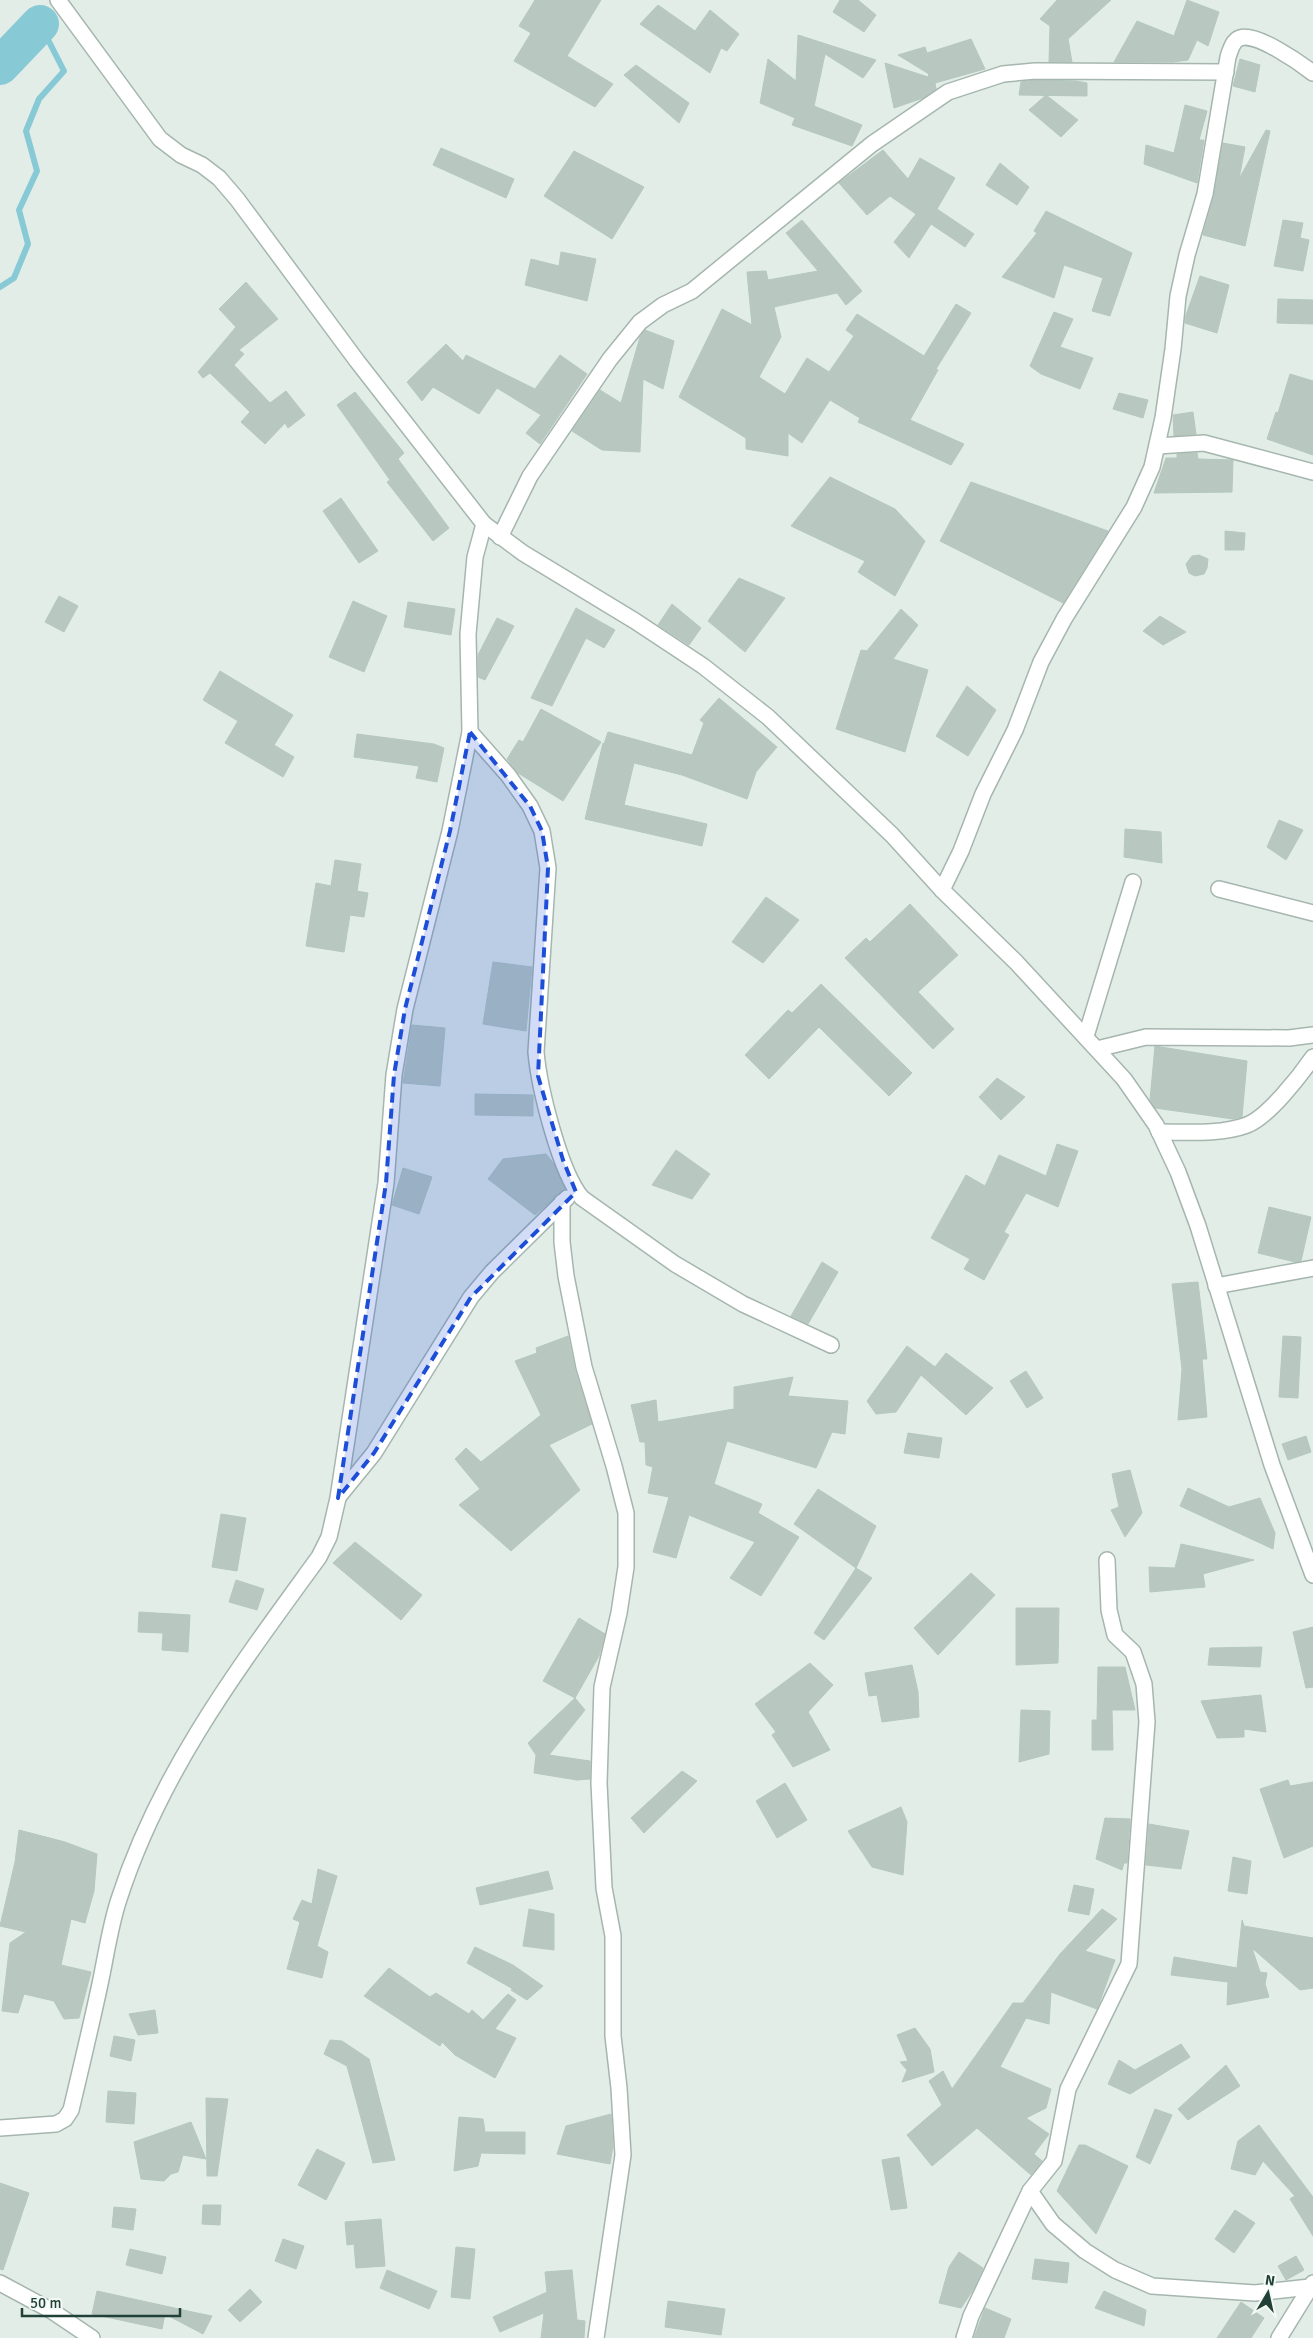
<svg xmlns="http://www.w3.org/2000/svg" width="1313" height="2338" viewBox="0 0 1313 2338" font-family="Signika,sans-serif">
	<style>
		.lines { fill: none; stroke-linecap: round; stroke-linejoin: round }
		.stream { stroke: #87cad6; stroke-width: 6 }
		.river { stroke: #87cad6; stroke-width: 38 }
		.building { fill: #b8c8c1; stroke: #b4c8c0 }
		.minor-casing { stroke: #a5b6af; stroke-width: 18 }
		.tertiary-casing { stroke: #a5b6af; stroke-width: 18 }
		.minor { stroke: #fff; stroke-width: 15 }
		.tertiary { stroke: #fff; stroke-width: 15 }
		.marked { fill: #1d4ed8; fill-opacity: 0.2; stroke: #1d4ed8; stroke-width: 4; stroke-dasharray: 10 6; stroke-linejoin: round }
	</style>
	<rect width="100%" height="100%" fill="#e3ede8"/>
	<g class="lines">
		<path class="stream" d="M 0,287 L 14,278 L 28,244 L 19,210 L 37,171 L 26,131 L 39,99 L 64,71 L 40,24"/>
		<path class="river" d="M 0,66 L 40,24"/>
	</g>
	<g class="building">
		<path d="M 535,0 L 601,0 L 567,56 L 613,84 L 595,107 L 514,61 L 531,33 L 519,26 Z"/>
		<path d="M 840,0 L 858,0 L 876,15 L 864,32 L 833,12 Z"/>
		<path d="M 1057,0 L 1111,0 L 1068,39 L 1072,62 L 1049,62 L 1050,26 L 1040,19 Z"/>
		<path d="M 1187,0 L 1219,12 L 1208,46 L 1197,40 L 1188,60 L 1173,62 L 1114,62 L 1137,21 L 1174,36 Z"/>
		<path d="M 658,5 L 695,31 L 710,10 L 739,34 L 727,51 L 721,48 L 710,73 L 640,24 Z"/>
		<path d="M 798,35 L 876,60 L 863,78 L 825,54 L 814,106 L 862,125 L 852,146 L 792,125 L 795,118 L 760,103 L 768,59 L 796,81 Z"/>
		<path d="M 971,39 L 985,69 L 935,83 L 936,89 L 923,98 L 894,108 L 885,63 L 928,77 L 929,74 L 898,55 L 925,47 L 927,53 Z"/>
		<path d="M 1240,59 L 1260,65 L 1255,92 L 1233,86 Z"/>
		<path d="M 636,65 L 689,103 L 679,123 L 624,75 Z"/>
		<path d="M 1035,80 L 1076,81 L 1087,83 L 1087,96 L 1019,95 L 1021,82 Z"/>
		<path d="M 1046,95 L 1078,120 L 1061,137 L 1029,110 Z"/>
		<path d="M 1185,105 L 1207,111 L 1199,140 L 1204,140 L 1197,183 L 1144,164 L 1146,145 L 1174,153 Z"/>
		<path d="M 1266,130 L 1270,131 L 1245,246 L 1203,235 L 1214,196 L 1223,143 L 1245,147 L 1239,179 Z"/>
		<path d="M 441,148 L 514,179 L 506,198 L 433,165 Z"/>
		<path d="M 883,150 L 908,179 L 920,158 L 955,178 L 937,209 L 974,234 L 965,247 L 931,224 L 909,258 L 894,242 L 916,214 L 890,196 L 867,215 L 839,183 Z"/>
		<path d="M 574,151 L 644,187 L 612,239 L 544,196 Z"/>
		<path d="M 1000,163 L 1029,187 L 1017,205 L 986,185 Z"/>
		<path d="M 1046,211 L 1132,253 L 1110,316 L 1092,311 L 1103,278 L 1064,265 L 1054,298 L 1002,277 L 1037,233 L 1034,231 Z"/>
		<path d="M 802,220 L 862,291 L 846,305 L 837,293 L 774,307 L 781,337 L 759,377 L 785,394 L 807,358 L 829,372 L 854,336 L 846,330 L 857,314 L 924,356 L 956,304 L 971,313 L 936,369 L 938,370 L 910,420 L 964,444 L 951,465 L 858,422 L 860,418 L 830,400 L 802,443 L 788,433 L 788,456 L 746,449 L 746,438 L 679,397 L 722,309 L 752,325 L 747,272 L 766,271 L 768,280 L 818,271 L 786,233 Z"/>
		<path d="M 1283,220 L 1303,223 L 1300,238 L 1309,240 L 1303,271 L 1274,266 Z"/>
		<path d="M 561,252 L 596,259 L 587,301 L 525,285 L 531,259 L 559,266 Z"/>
		<path d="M 1200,276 L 1229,285 L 1217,333 L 1185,323 L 1186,315 Z"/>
		<path d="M 246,282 L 278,319 L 239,350 L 244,354 L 234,365 L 270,403 L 286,391 L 305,415 L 288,428 L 285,423 L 265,444 L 241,422 L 250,412 L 210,373 L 203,378 L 198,372 L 236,327 L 219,309 Z"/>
		<path d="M 1278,299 L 1313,300 L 1313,324 L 1277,323 Z"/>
		<path d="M 1054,312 L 1073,319 L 1060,347 L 1093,358 L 1080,389 L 1041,374 L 1030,366 Z"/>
		<path d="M 645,330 L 674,341 L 663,389 L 643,379 L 640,452 L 602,450 L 572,431 L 600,390 L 621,403 L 640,337 Z"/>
		<path d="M 446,344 L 463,361 L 466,355 L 535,389 L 560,355 L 587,374 L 540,444 L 526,433 L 541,415 L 497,388 L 479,414 L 433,387 L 422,401 L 407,382 Z"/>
		<path d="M 1290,374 L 1313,381 L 1313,455 L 1267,439 L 1276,412 L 1278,413 Z"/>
		<path d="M 355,392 L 404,453 L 398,459 L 449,528 L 433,541 L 387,482 L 390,480 L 337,405 Z"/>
		<path d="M 1119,393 L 1148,400 L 1143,418 L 1113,409 Z"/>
		<path d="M 1193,412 L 1196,434 L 1174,436 L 1173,415 Z"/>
		<path d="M 1197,453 L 1198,459 L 1233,460 L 1232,492 L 1154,493 L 1166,458 L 1177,458 L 1177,454 Z"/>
		<path d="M 830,477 L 895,509 L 925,541 L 895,596 L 858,572 L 865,561 L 791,526 Z"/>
		<path d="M 971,482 L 1108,531 L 1063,603 L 940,541 Z"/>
		<path d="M 341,498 L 378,551 L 359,563 L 323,511 Z"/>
		<path d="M 1225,531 L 1245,533 L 1244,550 L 1225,550 Z"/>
		<path d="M 1199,555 L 1208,559 L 1207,568 L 1204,574 L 1195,576 L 1189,573 L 1186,564 L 1192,556 Z"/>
		<path d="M 739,578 L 785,598 L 745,652 L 708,621 Z"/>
		<path d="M 59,596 L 78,606 L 64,632 L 45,622 Z"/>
		<path d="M 353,601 L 387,616 L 364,672 L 329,657 Z"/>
		<path d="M 408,602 L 455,609 L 451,635 L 404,627 Z"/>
		<path d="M 672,604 L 701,628 L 689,645 L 658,625 Z"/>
		<path d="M 576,608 L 615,630 L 604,648 L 586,638 L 552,706 L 531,698 Z"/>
		<path d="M 901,609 L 918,625 L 893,659 L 928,670 L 905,752 L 836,729 L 861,650 L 867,651 Z"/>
		<path d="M 1160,616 L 1186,632 L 1163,645 L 1143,631 Z"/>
		<path d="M 497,618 L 514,626 L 485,680 L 478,677 L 478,655 Z"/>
		<path d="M 220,671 L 293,715 L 274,745 L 294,757 L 283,777 L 225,743 L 238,721 L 203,700 Z"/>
		<path d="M 967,686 L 996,710 L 968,756 L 936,736 Z"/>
		<path d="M 719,698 L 777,747 L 756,772 L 747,799 L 682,775 L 634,763 L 624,805 L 707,824 L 702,846 L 585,819 L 603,743 L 604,744 L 608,732 L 692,755 L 704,723 L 700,720 Z"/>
		<path d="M 541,709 L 601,742 L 563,801 L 518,773 L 507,759 L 519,740 L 523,742 Z"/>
		<path d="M 357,734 L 434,744 L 444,748 L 437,782 L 416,778 L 419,766 L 354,757 Z"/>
		<path d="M 1279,820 L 1303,830 L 1286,860 L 1267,847 Z"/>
		<path d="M 1125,829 L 1161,832 L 1162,863 L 1124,857 Z"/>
		<path d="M 335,860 L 361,864 L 357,891 L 368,893 L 364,917 L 350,915 L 344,952 L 306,946 L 316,883 L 331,886 Z"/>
		<path d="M 766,897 L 799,920 L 763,963 L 732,942 Z"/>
		<path d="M 910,904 L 958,955 L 918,992 L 954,1029 L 933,1049 L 845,958 L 866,938 L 870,942 Z"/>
		<path d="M 493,962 L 532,967 L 526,1031 L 483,1024 Z"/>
		<path d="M 821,984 L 912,1073 L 889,1096 L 819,1027 L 769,1079 L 745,1055 L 788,1010 L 792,1013 Z"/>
		<path d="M 412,1025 L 445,1028 L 440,1086 L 403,1083 Z"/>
		<path d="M 1155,1046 L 1247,1061 L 1242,1117 L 1233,1119 L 1155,1108 L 1150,1100 Z"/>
		<path d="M 997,1078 L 1025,1097 L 1001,1120 L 979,1097 Z"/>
		<path d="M 475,1094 L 533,1095 L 533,1116 L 475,1115 Z"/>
		<path d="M 1057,1144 L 1078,1151 L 1058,1207 L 1026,1193 L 1004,1232 L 1009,1235 L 984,1280 L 964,1269 L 970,1259 L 931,1238 L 966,1175 L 985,1186 L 999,1155 L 1046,1176 Z"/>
		<path d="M 676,1150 L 710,1174 L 692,1199 L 652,1185 Z"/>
		<path d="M 546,1154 L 554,1164 L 565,1189 L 535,1215 L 488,1179 L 503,1159 Z"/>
		<path d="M 403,1168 L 432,1177 L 419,1214 L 392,1205 Z"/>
		<path d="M 1269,1207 L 1311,1217 L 1301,1261 L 1295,1262 L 1258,1253 Z"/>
		<path d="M 822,1262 L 838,1272 L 808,1324 L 791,1316 Z"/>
		<path d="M 1198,1282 L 1207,1359 L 1202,1359 L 1207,1417 L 1178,1420 L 1182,1369 L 1172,1284 Z"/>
		<path d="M 568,1336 L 575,1370 L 592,1424 L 549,1445 L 580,1490 L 511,1551 L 459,1505 L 480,1489 L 455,1459 L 466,1448 L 481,1462 L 541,1415 L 515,1361 L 537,1353 L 536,1348 Z"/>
		<path d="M 1283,1336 L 1301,1337 L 1298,1398 L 1279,1397 Z"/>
		<path d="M 907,1346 L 935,1367 L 946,1353 L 993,1388 L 966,1415 L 921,1375 L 896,1412 L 876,1414 L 867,1401 Z"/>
		<path d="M 1026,1371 L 1043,1398 L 1027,1408 L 1010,1381 Z"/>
		<path d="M 793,1377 L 788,1396 L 848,1401 L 845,1434 L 832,1432 L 816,1468 L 727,1441 L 714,1484 L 762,1504 L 758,1513 L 799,1537 L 761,1596 L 730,1578 L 755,1542 L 689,1515 L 676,1558 L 653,1552 L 669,1497 L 648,1493 L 653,1467 L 646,1465 L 645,1442 L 640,1442 L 631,1405 L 656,1400 L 658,1422 L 734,1409 L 734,1387 Z"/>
		<path d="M 908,1433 L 942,1438 L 939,1458 L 904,1453 Z"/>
		<path d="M 1306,1436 L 1311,1452 L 1288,1460 L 1282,1444 Z"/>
		<path d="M 1130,1470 L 1142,1513 L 1125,1537 L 1111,1510 L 1119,1507 L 1112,1474 Z"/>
		<path d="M 1188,1488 L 1229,1507 L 1260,1498 L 1275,1533 L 1273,1549 L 1180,1506 Z"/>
		<path d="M 818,1489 L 876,1526 L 856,1568 L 794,1524 Z"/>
		<path d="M 221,1514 L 246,1518 L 237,1571 L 212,1567 Z"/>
		<path d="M 355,1542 L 422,1595 L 401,1620 L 333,1563 Z"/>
		<path d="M 1181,1544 L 1254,1560 L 1203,1574 L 1205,1587 L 1150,1592 L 1149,1567 L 1175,1568 Z"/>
		<path d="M 856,1568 L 872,1578 L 824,1640 L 814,1633 Z"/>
		<path d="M 971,1573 L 995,1595 L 938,1655 L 914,1628 Z"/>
		<path d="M 236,1580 L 264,1589 L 257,1610 L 229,1602 Z"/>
		<path d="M 1016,1608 L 1059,1608 L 1058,1663 L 1016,1665 Z"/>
		<path d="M 139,1612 L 190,1615 L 188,1652 L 162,1650 L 163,1633 L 138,1632 Z"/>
		<path d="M 579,1618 L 605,1634 L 599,1656 L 575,1698 L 543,1681 Z"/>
		<path d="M 1313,1627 L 1313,1687 L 1306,1688 L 1293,1632 Z"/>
		<path d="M 1262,1647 L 1260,1667 L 1208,1665 L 1210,1648 Z"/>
		<path d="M 810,1663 L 833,1685 L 808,1712 L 830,1750 L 793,1767 L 772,1735 L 776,1732 L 755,1704 Z"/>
		<path d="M 912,1665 L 918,1692 L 919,1717 L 882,1722 L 877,1695 L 869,1696 L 865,1673 Z"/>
		<path d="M 1098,1667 L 1125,1667 L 1135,1710 L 1112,1710 L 1113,1750 L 1092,1750 L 1092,1720 L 1097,1720 Z"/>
		<path d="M 1261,1695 L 1266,1732 L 1244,1729 L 1244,1737 L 1217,1738 L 1201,1701 Z"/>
		<path d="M 575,1698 L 585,1710 L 549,1755 L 590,1761 L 590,1779 L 577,1780 L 534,1773 L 536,1755 L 528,1743 Z"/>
		<path d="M 1021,1710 L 1050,1711 L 1049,1754 L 1019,1762 Z"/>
		<path d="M 682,1771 L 697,1781 L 644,1833 L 631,1818 Z"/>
		<path d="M 1288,1780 L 1290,1786 L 1313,1782 L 1313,1846 L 1284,1858 L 1260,1789 Z"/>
		<path d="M 785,1783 L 807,1820 L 777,1838 L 756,1801 Z"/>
		<path d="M 901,1807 L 907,1822 L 903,1875 L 872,1867 L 848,1831 Z"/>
		<path d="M 1105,1818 L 1130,1819 L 1127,1863 L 1124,1863 L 1122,1870 L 1096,1859 Z"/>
		<path d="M 1149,1824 L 1189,1831 L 1181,1869 L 1146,1865 Z"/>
		<path d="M 19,1830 L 65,1842 L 97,1854 L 94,1891 L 85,1923 L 71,1919 L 61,1965 L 91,1972 L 79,2018 L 64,2019 L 54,2001 L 24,1994 L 18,2013 L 2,2011 L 10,1943 L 26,1932 L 0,1926 L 15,1862 Z"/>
		<path d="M 1233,1857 L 1251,1861 L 1247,1894 L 1228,1891 Z"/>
		<path d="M 318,1869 L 337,1876 L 317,1946 L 328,1952 L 322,1978 L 287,1969 L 300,1922 L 293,1919 L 302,1900 L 312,1904 Z"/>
		<path d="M 548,1871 L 553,1889 L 480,1905 L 476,1888 Z"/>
		<path d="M 1074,1885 L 1094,1889 L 1089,1915 L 1068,1911 Z"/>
		<path d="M 529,1909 L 554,1914 L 554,1950 L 523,1946 Z"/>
		<path d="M 1102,1909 L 1117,1919 L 1085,1951 L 1115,1960 L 1097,2009 L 1051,1992 L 1049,2024 L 1026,2018 L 1000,2067 L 1051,2089 L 1046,2108 L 1026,2118 L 1049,2134 L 1034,2154 L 1042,2161 L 1031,2175 L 977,2128 L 932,2166 L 907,2135 L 942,2105 L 929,2081 L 943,2071 L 952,2089 L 1013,2003 L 1023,2003 L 1060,1954 Z"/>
		<path d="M 1242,1920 L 1244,1926 L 1313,1938 L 1313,1988 L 1300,1990 L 1252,1948 L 1260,1972 L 1267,1973 L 1265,1984 L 1269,1997 L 1227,2005 L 1228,1982 L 1171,1975 L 1174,1957 L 1237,1968 Z"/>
		<path d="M 475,1947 L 513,1965 L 543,1986 L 527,2000 L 511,1990 L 513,1989 L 467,1963 Z"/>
		<path d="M 389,1968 L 430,1997 L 436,1993 L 469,2014 L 472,2010 L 483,2020 L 508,1994 L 516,2000 L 495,2029 L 516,2038 L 495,2078 L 455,2055 L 442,2042 L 440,2046 L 364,1996 Z"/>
		<path d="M 155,2010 L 158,2033 L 138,2035 L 129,2014 Z"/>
		<path d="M 915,2028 L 930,2049 L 934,2072 L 902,2082 L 907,2070 L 900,2062 L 908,2061 L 897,2035 Z"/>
		<path d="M 114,2036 L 135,2040 L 131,2061 L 110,2056 Z"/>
		<path d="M 330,2040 L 342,2041 L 369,2059 L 395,2160 L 373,2163 L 347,2066 L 324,2054 Z"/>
		<path d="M 1181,2044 L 1190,2057 L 1130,2094 L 1108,2084 L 1119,2060 L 1135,2070 Z"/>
		<path d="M 1226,2065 L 1240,2086 L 1188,2120 L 1178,2109 Z"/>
		<path d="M 108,2091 L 136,2093 L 134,2124 L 106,2122 Z"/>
		<path d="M 206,2098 L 228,2099 L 217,2176 L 207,2176 Z"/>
		<path d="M 1155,2109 L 1172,2115 L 1150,2164 L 1136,2157 Z"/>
		<path d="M 611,2114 L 613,2146 L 610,2164 L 557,2154 L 566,2126 Z"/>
		<path d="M 459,2117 L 483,2119 L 485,2132 L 525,2132 L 525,2154 L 481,2153 L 478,2166 L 454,2171 Z"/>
		<path d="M 191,2122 L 206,2159 L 183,2155 L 178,2172 L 171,2174 L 164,2181 L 141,2179 L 134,2142 Z"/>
		<path d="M 1259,2125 L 1313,2197 L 1313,2236 L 1290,2199 L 1295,2196 L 1263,2161 L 1255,2175 L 1231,2169 L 1238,2141 Z"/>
		<path d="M 1079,2145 L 1085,2145 L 1128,2166 L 1096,2234 L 1057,2191 Z"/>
		<path d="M 317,2149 L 345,2163 L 326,2200 L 298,2185 Z"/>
		<path d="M 899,2157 L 907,2208 L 891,2210 L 882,2160 Z"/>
		<path d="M 0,2183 L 29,2193 L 3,2270 L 0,2269 Z"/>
		<path d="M 203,2205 L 221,2205 L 220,2225 L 202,2224 Z"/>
		<path d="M 114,2207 L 136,2209 L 133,2230 L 112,2227 Z"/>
		<path d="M 1235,2210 L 1255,2223 L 1234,2253 L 1215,2239 Z"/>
		<path d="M 381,2219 L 385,2266 L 356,2268 L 354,2244 L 347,2245 L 345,2222 Z"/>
		<path d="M 283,2239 L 304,2246 L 296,2269 L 275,2261 Z"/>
		<path d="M 456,2247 L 475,2249 L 470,2299 L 451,2297 Z"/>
		<path d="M 130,2249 L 166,2257 L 162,2274 L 126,2265 Z"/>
		<path d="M 959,2252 L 983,2268 L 973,2290 L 961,2308 L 939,2303 L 949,2267 Z"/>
		<path d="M 1296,2256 L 1304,2270 L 1286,2280 L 1278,2266 Z"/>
		<path d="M 1035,2259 L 1069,2263 L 1067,2283 L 1032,2279 Z"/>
		<path d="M 387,2270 L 437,2291 L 429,2309 L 380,2288 Z"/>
		<path d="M 572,2270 L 577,2320 L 585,2321 L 584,2338 L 541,2338 L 544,2313 L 500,2332 L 493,2317 L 547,2292 L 545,2272 Z"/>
		<path d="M 250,2289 L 262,2302 L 240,2322 L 228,2310 Z"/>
		<path d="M 97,2291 L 197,2313 L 212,2316 L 203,2334 L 165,2314 L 162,2329 L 92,2314 Z"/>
		<path d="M 1104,2291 L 1146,2310 L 1144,2326 L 1095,2308 Z"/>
		<path d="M 668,2301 L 725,2309 L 721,2335 L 665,2327 Z"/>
		<path d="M 1241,2302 L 1264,2318 L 1251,2338 L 1217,2338 Z"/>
		<path d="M 985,2308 L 1011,2319 L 1004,2338 L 974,2338 Z"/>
	</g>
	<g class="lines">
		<g class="minor-casing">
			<g id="minor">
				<path d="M 1157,446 L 1204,443 L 1313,472"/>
				<path d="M 500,537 L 530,476 L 610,359 L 640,322 L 663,305 L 692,291 L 872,144 L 948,92 L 1003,74 L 1035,71 L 1226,72"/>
				<path d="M 470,732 L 508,775 L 530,806 L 542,831 L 548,868 L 536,1052 C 539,1087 560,1173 582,1198 L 675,1264 L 743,1304 L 831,1345"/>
				<path d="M 1219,889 L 1313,913"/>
				<path d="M 942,890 L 961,851 L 983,794 L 1015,730 L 1041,662 L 1064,619 L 1134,507 L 1152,467 L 1163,418 L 1173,349 L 1178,296 L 1187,255 L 1205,194 L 1228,57 C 1230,51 1233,40 1240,38 C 1256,32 1300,63 1313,73"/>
				<path d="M 1086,1036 L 1133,882"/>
				<path d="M 1097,1049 L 1146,1037 L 1289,1038 L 1313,1035"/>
				<path d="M 1159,1132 C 1187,1132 1220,1135 1247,1125 C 1268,1117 1300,1076 1313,1057"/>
				<path d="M 562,1202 L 562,1242 L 566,1276 L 584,1367 L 614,1466 L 626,1513 L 626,1567 L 619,1613 L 602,1687 L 599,1783 L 604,1888 L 613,1936 L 613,2036 L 619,2088 L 623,2155 L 596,2338"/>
				<path d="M 1216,1286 L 1313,1268"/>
				<path d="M 339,1496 L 374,1453 L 471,1297 L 492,1272 L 567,1198"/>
				<path d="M 0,2128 L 56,2124 L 65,2119 L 71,2110 C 81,2068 91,2026 100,1984 C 106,1956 110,1926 119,1899 C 161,1769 240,1666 319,1557 L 329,1537 L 338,1498 L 386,1183 L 394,1075 L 405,1009 L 450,831 L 470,732 L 468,634 L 475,557 L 484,524"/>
				<path d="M 1030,2191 L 1053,2224 L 1085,2251 L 1115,2270 L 1152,2286 L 1255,2293 L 1310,2287"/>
				<path d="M 964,2338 L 971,2316 L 1030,2191 L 1054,2161 L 1068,2089 L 1129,1964 L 1147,1722 L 1144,1684 L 1133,1652 L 1115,1635 L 1109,1610 L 1107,1560"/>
				<path d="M 1279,2338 L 1313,2283"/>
			</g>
		</g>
		<g class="tertiary-casing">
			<g id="tertiary">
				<path d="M 58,0 L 160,139 L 181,155 L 202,165 L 219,178 L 237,199 L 357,361 L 484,524 L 523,553 L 635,621 L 703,666 L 768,717 L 892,835 L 942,890 L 1016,962 L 1124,1079 L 1156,1125 L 1178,1172 L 1198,1226 L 1272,1465 L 1313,1575"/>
				<path d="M 0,2283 L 52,2311 L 92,2338"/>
			</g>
		</g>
		<use href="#minor" class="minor"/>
		<use href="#tertiary" class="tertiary"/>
	</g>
	<path class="marked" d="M 470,732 L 530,806 L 542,831 L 548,868 L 538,1076 L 563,1160 L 576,1192 L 471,1297 L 374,1453 L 338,1498 L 386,1183 L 394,1075 L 405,1009 L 450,831 Z"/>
	<g transform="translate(1268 2293) rotate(9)" stroke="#f3faf6" stroke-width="4" paint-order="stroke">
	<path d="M0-4L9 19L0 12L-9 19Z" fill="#214037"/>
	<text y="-8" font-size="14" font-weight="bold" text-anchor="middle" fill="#214037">N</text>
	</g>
	<path d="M22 2308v8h158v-8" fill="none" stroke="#214037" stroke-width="2.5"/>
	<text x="30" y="2308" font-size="15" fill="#214037" stroke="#f3faf6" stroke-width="4" paint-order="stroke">50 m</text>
</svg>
